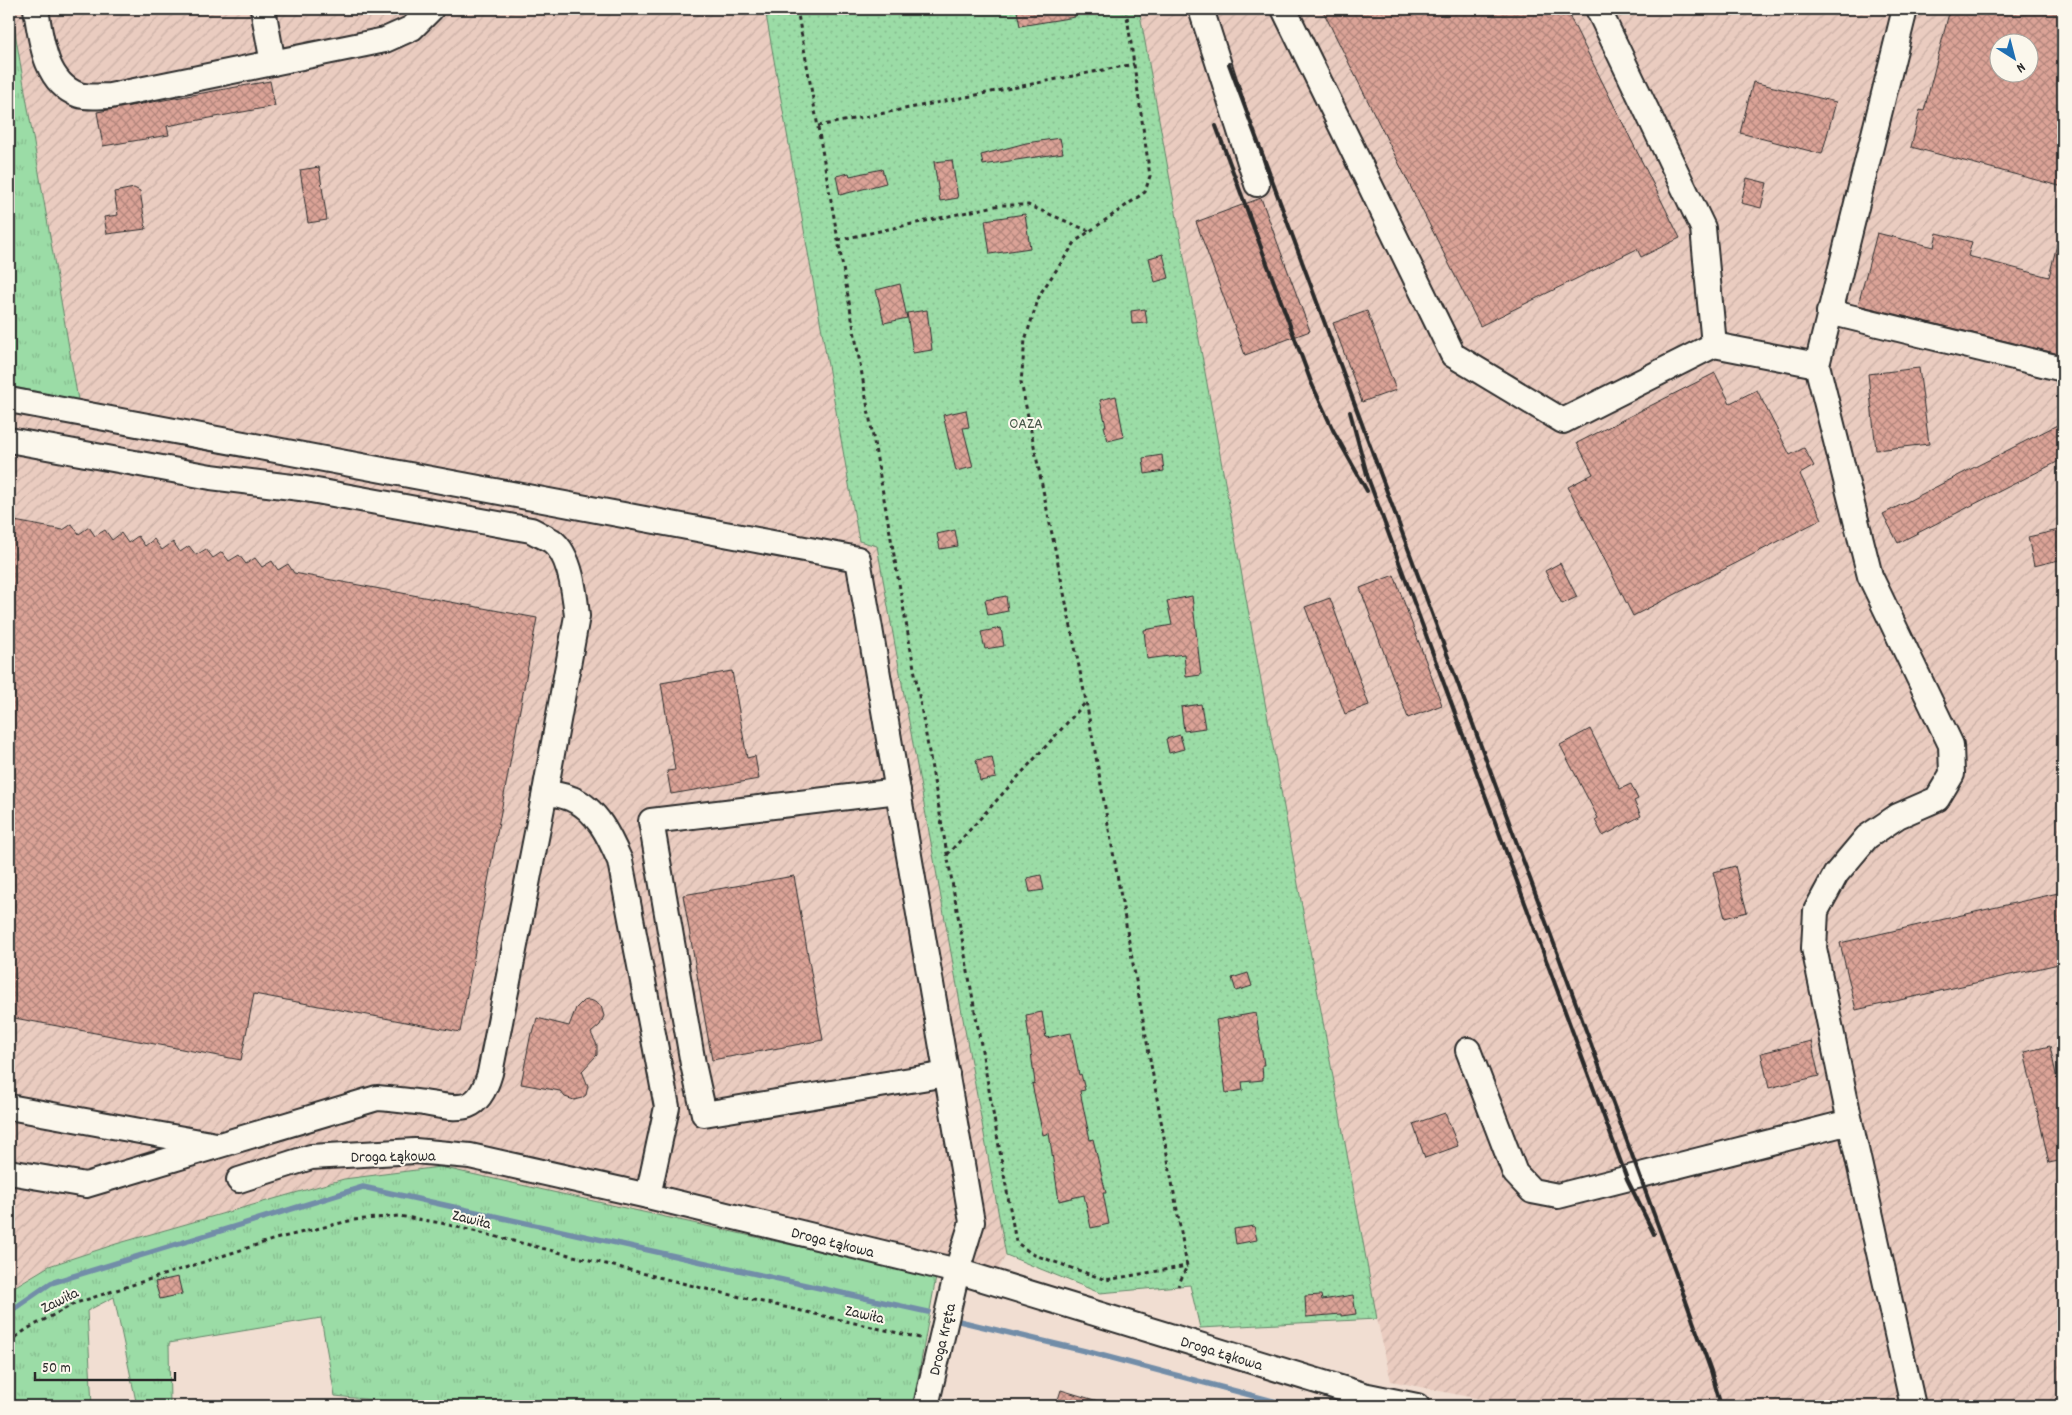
<svg xmlns="http://www.w3.org/2000/svg" width="2072" height="1415" viewBox="0 0 2072 1415" font-family="Dekko,sans-serif">
	<style>
		.industrial { fill: url(#industrial-furrows); fill-rule: evenodd }
		.grass { fill: url(#grass-tufts); stroke: #638468 }
		.garden { fill: url(#garden-dots); stroke: #638468 }
		.lines { fill: none; stroke-linecap: round; stroke-linejoin: round }
		.stream { stroke: #728da8; stroke-width: 5.5 }
		.building { fill: url(#building-cross-hatch); stroke: #2b2b2b; fill-rule: evenodd }
		.minor-casing { stroke: #2b2b2b; stroke-width: 28 }
		.path { stroke: #2b2b2b; stroke-width: 3; stroke-dasharray: 4 4; stroke-linecap: butt }
		.minor { stroke: #fbf7ec; stroke-width: 24 }
		.rail { stroke: #2b2b2b; stroke-width: 4 }
		.labels { text-anchor: middle; stroke-width: 4; stroke-linejoin: round; paint-order: stroke }
		.park-label { font-size: 16px; fill: #47574a; stroke: #fbf7ec }
		.street-label { font-size: 16px; fill: #2b2b2b; stroke: #fbf7ec }
	</style>
	<defs>
		<pattern id="industrial-furrows" width="10" height="10" patternUnits="userSpaceOnUse" patternTransform="scale(1.25)"><rect width="10" height="10" fill="#eaccc0"/><path d="M-1 1l2-2M0 10L10 0M9 11l2-2" fill="none" stroke="#c9afa5"/></pattern>
		<pattern id="grass-tufts" width="24" height="20" patternUnits="userSpaceOnUse" patternTransform="scale(1.25)"><rect width="24" height="20" fill="#9bdca6"/><path d="M3 7l-1-3M5 7V3M7 7l1-3M15 17l-1-3M17 17v-4M19 17l1-3" fill="none" stroke="#86bd8f"/></pattern>
		<pattern id="garden-dots" width="8" height="8" patternUnits="userSpaceOnUse" patternTransform="scale(1.25)"><rect width="8" height="8" fill="#9bdca6"/><path d="M2 2h.1M6 6h.1" fill="none" stroke="#86bd8f" stroke-width="1.8" stroke-linecap="round"/></pattern>
		<pattern id="building-cross-hatch" width="8" height="8" patternUnits="userSpaceOnUse" patternTransform="scale(1.25)"><rect width="8" height="8" fill="#dba397"/><path d="M0 0l8 8M0 8l8-8" fill="none" stroke="#b2857b"/></pattern>
	</defs>
	<rect width="100%" height="100%" fill="#f1ded2"/>
	<filter id="ink" filterUnits="userSpaceOnUse"><feTurbulence type="fractalNoise" baseFrequency=".02" numOctaves="2"/><feDisplacementMap in="SourceGraphic" scale="10" xChannelSelector="R" yChannelSelector="G"/><feConvolveMatrix kernelMatrix="1 2 1 2 8 2 1 2 1" color-interpolation-filters="sRGB"/></filter>
	<g filter="url(#ink)">
		<g class="industrial">
			<path d="M 11,9 L 765,9 L 859,541 L 877,546 L 1006,1255 L 987,1291 L 936,1277 L 440,1167 L 344,1179 L 116,1244 L 49,1266 L 9,1290 L 9,386 L 78,400 Z"/>
			<path d="M 1139,9 L 2063,9 L 2063,1406 L 1513,1406 L 1391,1381 L 1377,1319 ZM 2000,42 L 2030,42 L 2030,72 L 2000,72 Z"/>
		</g>
		<g class="grass">
			<path d="M 9,9 L 11,9 L 78,400 L 9,386 Z"/>
			<path d="M 440,1167 L 936,1277 L 913,1406 L 432,1406 L 335,1396 L 321,1318 L 169,1343 L 170,1405 L 137,1406 L 114,1297 L 87,1311 L 92,1406 L 9,1406 L 9,1290 L 49,1266 L 116,1244 L 344,1179 Z"/>
		</g>
		<path class="garden" d="M 765,9 L 1139,9 L 1377,1319 L 1200,1328 L 1190,1285 L 1100,1293 L 1006,1255 L 877,546 L 859,541 Z"/>
		<g class="lines">
			<g class="stream">
				<path d="M 9,1312 L 51,1283 L 363,1187 L 928,1312"/>
				<path d="M 955,1320 L 1085,1351 L 1292,1406"/>
			</g>
		</g>
		<g class="building">
			<path d="M 1028,9 L 1074,9 L 1075,17 L 1020,26 L 1017,11 Z"/>
			<path d="M 1322,9 L 1566,9 L 1680,238 L 1641,257 L 1637,249 L 1480,326 Z"/>
			<path d="M 1950,9 L 2063,9 L 2063,187 L 1911,147 L 1920,110 L 1924,111 ZM 2000,42 L 2030,42 L 2030,72 L 2000,72 Z"/>
			<path d="M 270,81 L 275,106 L 167,126 L 169,135 L 103,146 L 97,112 Z"/>
			<path d="M 1753,82 L 1836,102 L 1822,154 L 1740,133 Z"/>
			<path d="M 1060,138 L 1063,153 L 983,165 L 981,155 L 1026,143 Z"/>
			<path d="M 952,160 L 958,198 L 940,201 L 934,162 Z"/>
			<path d="M 319,167 L 327,220 L 308,223 L 300,170 Z"/>
			<path d="M 882,169 L 886,183 L 840,195 L 836,176 L 849,173 L 850,176 Z"/>
			<path d="M 1747,178 L 1767,183 L 1761,208 L 1741,203 Z"/>
			<path d="M 134,188 L 140,191 L 146,229 L 107,234 L 104,217 L 118,215 L 114,192 Z"/>
			<path d="M 1261,198 L 1310,331 L 1245,355 L 1196,222 Z"/>
			<path d="M 1025,214 L 1030,248 L 990,254 L 985,220 Z"/>
			<path d="M 1877,233 L 1934,247 L 1937,233 L 1972,242 L 1968,256 L 2049,277 L 2058,240 L 2063,241 L 2063,355 L 1858,305 Z"/>
			<path d="M 1163,254 L 1169,278 L 1155,282 L 1149,258 Z"/>
			<path d="M 900,284 L 907,318 L 884,323 L 876,290 Z"/>
			<path d="M 1145,309 L 1147,323 L 1132,324 L 1131,311 Z"/>
			<path d="M 927,310 L 932,350 L 913,353 L 907,313 Z"/>
			<path d="M 1367,311 L 1396,390 L 1362,402 L 1333,323 Z"/>
			<path d="M 1919,368 L 1929,444 L 1876,450 L 1868,374 Z"/>
			<path d="M 1715,373 L 1730,403 L 1757,390 L 1790,455 L 1804,448 L 1814,466 L 1800,474 L 1822,519 L 1633,616 L 1568,487 L 1593,474 L 1577,443 Z"/>
			<path d="M 1116,396 L 1124,437 L 1108,441 L 1104,426 L 1106,426 L 1100,400 Z"/>
			<path d="M 966,410 L 969,427 L 963,428 L 973,467 L 956,471 L 943,415 Z"/>
			<path d="M 2063,422 L 2063,459 L 1898,543 L 1883,514 Z"/>
			<path d="M 1162,455 L 1164,471 L 1145,474 L 1143,458 Z"/>
			<path d="M 9,520 L 63,530 L 72,524 L 79,534 L 89,527 L 95,536 L 105,530 L 112,540 L 121,533 L 128,543 L 138,536 L 145,546 L 154,539 L 162,550 L 173,542 L 180,552 L 189,546 L 196,555 L 206,549 L 213,558 L 222,552 L 229,561 L 239,555 L 246,564 L 255,558 L 262,567 L 272,561 L 278,570 L 288,564 L 294,573 L 537,618 L 460,1032 L 254,994 L 241,1060 L 9,1017 Z"/>
			<path d="M 2063,529 L 2063,559 L 2034,566 L 2028,537 Z"/>
			<path d="M 955,530 L 958,546 L 940,549 L 937,534 Z"/>
			<path d="M 1560,563 L 1577,597 L 1562,604 L 1545,571 Z"/>
			<path d="M 1394,575 L 1442,705 L 1408,718 L 1360,588 Z"/>
			<path d="M 1006,596 L 1008,611 L 988,615 L 985,600 Z"/>
			<path d="M 1192,596 L 1201,675 L 1186,677 L 1184,654 L 1147,659 L 1144,630 L 1172,625 L 1167,601 Z"/>
			<path d="M 1330,598 L 1369,705 L 1345,714 L 1305,607 Z"/>
			<path d="M 1001,628 L 1004,646 L 985,649 L 981,632 Z"/>
			<path d="M 732,671 L 747,758 L 755,756 L 759,779 L 671,794 L 667,771 L 675,770 L 661,683 Z"/>
			<path d="M 1201,704 L 1205,728 L 1184,731 L 1181,707 Z"/>
			<path d="M 1590,729 L 1620,789 L 1631,784 L 1638,799 L 1634,801 L 1641,816 L 1603,836 L 1595,820 L 1598,818 L 1560,745 Z"/>
			<path d="M 1180,735 L 1184,749 L 1169,753 L 1166,739 Z"/>
			<path d="M 992,757 L 996,778 L 980,781 L 976,760 Z"/>
			<path d="M 1735,866 L 1747,912 L 1725,918 L 1713,872 Z"/>
			<path d="M 1041,875 L 1044,890 L 1030,892 L 1027,878 Z"/>
			<path d="M 794,876 L 823,1040 L 712,1060 L 683,895 Z"/>
			<path d="M 2058,893 L 2063,916 L 2063,963 L 1856,1010 L 1840,943 Z"/>
			<path d="M 1248,973 L 1252,986 L 1236,991 L 1232,978 Z"/>
			<path d="M 588,1000 L 593,1001 L 601,1006 L 604,1016 L 600,1025 L 591,1033 L 597,1045 L 597,1055 L 582,1071 L 588,1086 L 586,1095 L 582,1098 L 574,1100 L 565,1097 L 560,1091 L 521,1084 L 531,1033 L 533,1033 L 537,1018 L 569,1026 L 576,1008 L 583,1001 Z"/>
			<path d="M 1042,1012 L 1046,1038 L 1071,1033 L 1079,1075 L 1081,1074 L 1085,1090 L 1080,1091 L 1090,1140 L 1093,1139 L 1106,1193 L 1103,1193 L 1109,1224 L 1091,1228 L 1084,1195 L 1059,1201 L 1049,1133 L 1043,1135 L 1032,1084 L 1035,1083 L 1026,1015 Z"/>
			<path d="M 1256,1013 L 1264,1065 L 1262,1065 L 1263,1080 L 1242,1082 L 1243,1090 L 1226,1093 L 1216,1020 Z"/>
			<path d="M 1811,1041 L 1819,1076 L 1769,1088 L 1761,1053 Z"/>
			<path d="M 2050,1046 L 2063,1108 L 2063,1160 L 2049,1163 L 2024,1052 Z"/>
			<path d="M 1445,1113 L 1458,1146 L 1425,1158 L 1413,1124 Z"/>
			<path d="M 1254,1226 L 1257,1240 L 1236,1244 L 1234,1229 Z"/>
			<path d="M 178,1277 L 182,1294 L 160,1299 L 155,1282 Z"/>
			<path d="M 1321,1295 L 1322,1300 L 1353,1295 L 1356,1314 L 1341,1316 L 1341,1314 L 1306,1317 L 1305,1296 Z"/>
			<path d="M 1061,1390 L 1101,1402 L 1101,1406 L 1056,1406 Z"/>
		</g>
		<g class="lines">
			<g class="minor-casing">
				<g id="minor">
					<path d="M 36,9 C 41,40 45,83 79,95 C 88,98 101,96 110,96 L 385,40 L 412,28 L 431,9"/>
					<path d="M 263,9 L 273,63"/>
					<path d="M 1201,9 L 1257,184"/>
					<path d="M 1284,9 L 1453,355 L 1563,421 L 1714,345 L 1817,365"/>
					<path d="M 1598,9 L 1703,228 L 1714,345"/>
					<path d="M 1905,9 L 1817,365 L 1870,576 L 1951,745 L 1952,774 L 1937,799 L 1898,816 L 1867,837 L 1836,874 L 1816,911 L 1814,948 L 1850,1122 L 1913,1406"/>
					<path d="M 1829,312 L 2063,369"/>
					<path d="M 9,400 L 858,559 L 972,1222 L 957,1271 L 926,1406"/>
					<path d="M 9,440 L 211,477 L 300,488 L 531,530 C 538,534 546,537 552,541 C 571,555 575,595 577,616 L 545,792 L 490,1073 C 478,1115 460,1109 424,1103 C 408,1101 393,1099 377,1098 L 86,1185 L 9,1172"/>
					<path d="M 898,791 L 651,821 L 693,1064 L 704,1114 L 947,1074"/>
					<path d="M 545,792 C 553,794 564,795 572,799 C 597,809 610,838 620,861 L 667,1107 L 648,1196"/>
					<path d="M 1468,1050 L 1515,1173 L 1532,1191 L 1558,1196 L 1850,1122"/>
					<path d="M 9,1107 L 216,1145"/>
					<path d="M 239,1180 L 311,1157 L 415,1151 L 470,1156 L 648,1196 L 957,1271 L 1363,1395 L 1417,1406"/>
				</g>
			</g>
			<g class="path">
				<path d="M 797,9 L 1016,1242 L 1032,1254 L 1106,1280 L 1187,1266"/>
				<path d="M 1126,9 L 1150,176 L 1145,192 L 1076,241 L 1040,294 L 1025,340 L 1021,382 L 1086,701 L 1187,1266 L 1178,1286"/>
				<path d="M 818,126 L 1134,64"/>
				<path d="M 838,240 L 1000,205 L 1028,205 L 1089,231"/>
				<path d="M 947,855 L 1086,702"/>
				<path d="M 9,1342 L 27,1329 L 76,1303 L 275,1239 L 353,1220 L 399,1216 L 441,1223 L 710,1290 L 920,1338"/>
			</g>
			<use href="#minor" class="minor"/>
			<g class="rail">
				<path d="M 1229,64 L 1683,1293 L 1711,1371 L 1721,1406"/>
				<path d="M 1216,126 L 1311,382 L 1333,430 L 1367,491"/>
				<path d="M 1350,412 L 1368,478 L 1627,1179 L 1654,1234"/>
			</g>
		</g>
	</g>
	<g class="labels">
		<g class="park-label">
			<text x="1026" y="428">OAZA</text>
		</g>
		<g class="street-label">
			<text transform="translate(393 1155) rotate(-1)" y="6">Droga Łąkowa</text>
			<text transform="translate(472 1218) rotate(14)" y="6">Zawiła</text>
			<text transform="translate(833 1241) rotate(14)" y="6">Droga Łąkowa</text>
			<text transform="translate(59 1299) rotate(-26)" y="6">Zawiła</text>
			<text transform="translate(865 1313) rotate(13)" y="6">Zawiła</text>
			<text transform="translate(941 1339) rotate(-77)" y="6">Droga Kręta</text>
			<text transform="translate(1222 1352) rotate(17)" y="6">Droga Łąkowa</text>
		</g>
	</g>
	<rect width="2072" height="1415" fill="none" stroke="#fbf7ec" stroke-width="30"/>
	<rect x="15" y="15" width="2042" height="1385" fill="none" stroke="#2b2b2b" stroke-width="2" filter="url(#ink)"/>
	<g transform="translate(2014 58) rotate(144)"><circle r="24" fill="#fbf7ec" stroke="#a8a59f"/>
	<path d="M0-4L9 19L0 12L-9 19Z" fill="#1f6fb2"/>
	<text y="-8" font-size="14" font-weight="bold" text-anchor="middle" fill="#2b2b2b">N</text>
	</g>
	<path d="M35 1372v8h140v-8" fill="none" stroke="#2b2b2b" stroke-width="2.5"/>
	<text x="42" y="1372" font-size="15" fill="#2b2b2b" stroke="#fbf7ec" stroke-width="4" paint-order="stroke">50 m</text>
</svg>
